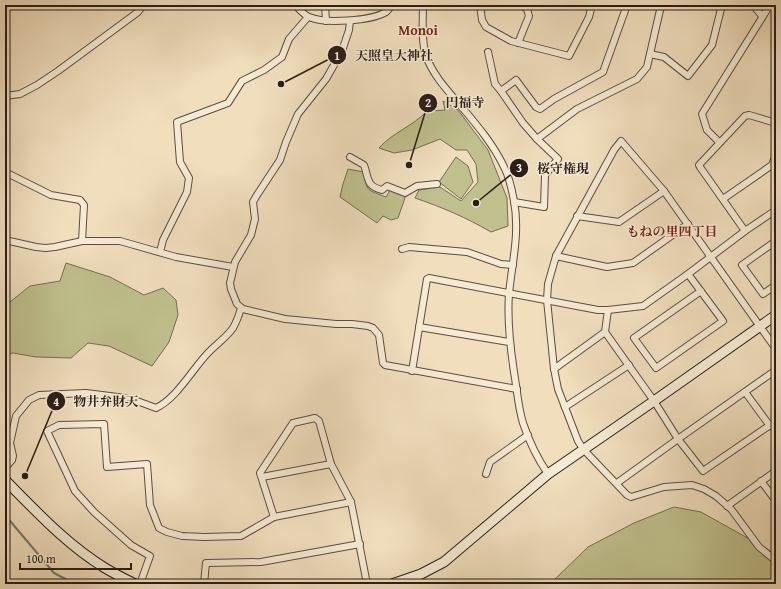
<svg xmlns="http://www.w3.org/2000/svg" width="781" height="589" viewBox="0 0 781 589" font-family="'Gentium Book Plus','Noto Serif JP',serif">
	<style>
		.green { fill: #bfc08d; stroke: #746e52 }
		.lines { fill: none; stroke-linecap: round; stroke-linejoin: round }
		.stream { stroke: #6e7d70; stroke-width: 2 }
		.street-casing { stroke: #5c4d40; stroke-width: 8 }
		.secondary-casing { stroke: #2a1d16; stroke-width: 11 }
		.street { stroke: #f5ead4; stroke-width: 6 }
		.secondary { stroke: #f5ead4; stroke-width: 9 }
		.labels { text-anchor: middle; stroke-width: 3; stroke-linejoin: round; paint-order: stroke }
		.neighbourhood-label { font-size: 13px; font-weight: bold; fill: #7a1f14; stroke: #f5ead4 }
		.quarter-label { font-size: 14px; font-weight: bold; fill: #7a1f14; stroke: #f5ead4 }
		.leader { fill: none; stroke: #2a1d16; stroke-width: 1.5 }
		.callout-dot { fill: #2a1d16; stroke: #f5ead4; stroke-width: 1.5 }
		.mark-label { font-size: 12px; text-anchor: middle; font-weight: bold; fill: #fff }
		.callout-label { font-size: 13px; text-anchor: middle; font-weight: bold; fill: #2a1d16; stroke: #f5ead4; stroke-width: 3; stroke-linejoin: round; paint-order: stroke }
	</style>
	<rect width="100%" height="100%" fill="#f0debd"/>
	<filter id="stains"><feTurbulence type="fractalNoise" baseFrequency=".005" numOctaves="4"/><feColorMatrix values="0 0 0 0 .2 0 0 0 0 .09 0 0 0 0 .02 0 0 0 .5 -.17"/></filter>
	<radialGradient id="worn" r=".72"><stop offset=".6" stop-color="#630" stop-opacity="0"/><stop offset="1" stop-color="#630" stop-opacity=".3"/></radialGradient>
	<g class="green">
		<path d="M 443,101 L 458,110 L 488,150 L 507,198 L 508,226 L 491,232 C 465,217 444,208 415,198 L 419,190 L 440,187 L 461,201 L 478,182 L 476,164 L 467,150 L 456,150 L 440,139 L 412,150 L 394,153 L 379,148 C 392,133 413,126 427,111 L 445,110 Z"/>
		<path d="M 456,157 L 468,166 L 473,182 L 461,199 L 439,182 Z"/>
		<path d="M 348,169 L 364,172 C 366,192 368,190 386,197 L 390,190 L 406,195 L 398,218 L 391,220 L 383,216 L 377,223 L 340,197 L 343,184 Z"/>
		<path d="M 66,263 L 110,277 L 144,295 L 163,288 L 176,300 L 178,315 L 169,342 L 152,366 L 109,346 L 88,343 L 71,358 L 36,357 L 13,353 L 5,355 L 5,306 L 30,286 L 60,281 Z"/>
		<path d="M 674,507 L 701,512 L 776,554 L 776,584 L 550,584 L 588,547 L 634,523 Z"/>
	</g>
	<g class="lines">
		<path class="stream" d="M 5,515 L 54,573 L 75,584"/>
		<g class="street-casing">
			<g id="street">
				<path d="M 295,5 C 299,9 304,15 309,17 C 325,24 371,21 386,12 C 388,11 390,7 392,5"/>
				<path d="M 325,5 L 326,21"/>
				<path d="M 423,5 C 423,21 421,40 426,56 C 433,75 447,90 460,105 C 477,125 494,145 505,169 C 510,179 512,191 514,201 C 520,233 512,263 509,294 C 507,321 510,346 514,372 C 517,389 518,407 523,423 C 529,441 537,458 548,474"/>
				<path d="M 480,5 L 482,20 L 486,27 L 511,41 L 569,56 L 589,17 L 592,5"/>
				<path d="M 753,5 L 762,16"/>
				<path d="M 350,21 L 349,30 L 342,51 L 326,79 L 298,114 L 286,142 L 280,160 L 257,195 L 253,202 L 255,219 L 251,235 L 235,262 L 230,283 L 231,289 L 237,304 L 243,309 L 285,319 L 336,324 L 352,324 L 368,326 L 373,328 L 379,335 L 383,363 L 385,365 L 517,389"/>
				<path d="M 518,43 L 529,16 L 527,9 L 521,5"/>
				<path d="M 488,52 L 495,84 L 501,91 L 523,123 L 537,139 L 577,109 L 637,79 L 647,67 L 660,10 L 663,5"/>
				<path d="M 650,54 L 664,57 L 688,76 L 712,45 L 722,5"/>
				<path d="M 501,91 L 516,80 L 536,107 L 540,109 L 554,99 L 603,72 L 627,5"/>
				<path d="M 5,96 L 20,94 L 37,85 L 58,71 L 138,12 L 143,5"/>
				<path d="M 719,142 L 707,130 L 702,114 L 770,5"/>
				<path d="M 350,157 L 364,165 C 369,179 366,186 382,190 L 387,186 L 405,193 L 417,186 L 437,184"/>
				<path d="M 5,172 L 51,195 L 80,200 L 84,205 L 82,241"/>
				<path d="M 723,199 L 772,165 L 776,154"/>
				<path d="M 514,202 L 544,207 L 545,175 L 558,159 L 537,139"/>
				<path d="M 577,216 L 619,222 L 664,191"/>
				<path d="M 745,231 L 700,167 L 699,165 L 745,116 L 749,115 L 776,123"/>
				<path d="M 5,240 L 36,247 L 46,248 L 55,247 L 82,241 L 120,241 L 176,257 L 233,267"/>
				<path d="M 776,241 L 742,265 L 763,294 L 776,285"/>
				<path d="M 402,249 L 409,247 L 467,252 L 501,264 L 513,265"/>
				<path d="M 160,252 L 163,240 L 187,192 L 189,178 L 180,162 L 177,122 L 228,103 L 242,81 L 264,70 L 282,57 L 289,39 L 308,17"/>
				<path d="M 556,256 L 607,267 L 633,263 L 688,224"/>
				<path d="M 688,274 L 723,321 L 656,368 L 634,338 L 701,291"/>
				<path d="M 419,327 L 509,342"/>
				<path d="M 605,332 L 654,401 L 678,439 L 617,483"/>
				<path d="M 776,349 L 664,191 L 621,141 L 614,150 L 556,256 L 548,284 L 547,300 L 554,369 L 558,389 L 578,441 L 584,450 L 627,495 L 631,497 L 664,487 L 692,485 L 704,489 L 716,496 L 731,509 L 759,547 L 776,561"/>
				<path d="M 554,369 L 605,332 L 608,310"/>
				<path d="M 776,370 L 678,439 L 703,471 L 776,421"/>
				<path d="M 412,371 L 427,279 L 429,278 L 598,310 L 608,310 L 643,306 L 688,274 L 745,231 L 776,210"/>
				<path d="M 745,392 L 770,426"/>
				<path d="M 565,407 L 629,365"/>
				<path d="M 5,468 L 12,460 L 13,456 L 10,443 L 16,416 L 29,400 L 39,395 L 86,393 L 118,397 L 137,401 L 156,408 C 176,399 192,370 207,354 C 215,345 226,338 233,328 C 237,321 239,315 241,308"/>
				<path d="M 486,474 L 490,462 L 528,435"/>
				<path d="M 262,477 L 331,464"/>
				<path d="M 761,481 L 776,501"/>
				<path d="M 727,506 L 776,471"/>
				<path d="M 274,517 L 351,502"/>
				<path d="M 140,584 L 150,556 L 131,545 L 94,512 L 75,491 L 47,431 L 59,425 L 104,424 L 107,467 L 147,464 L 150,505 L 159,528 L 167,532 L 182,536 L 204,537 L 241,536 L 274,517 L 260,473 L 293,423 L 315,418 L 319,421 L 331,464 L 351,502 L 367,584"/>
				<path d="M 204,584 L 206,563 L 261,562 L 360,544"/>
			</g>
		</g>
		<g class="secondary-casing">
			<g id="secondary">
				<path d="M 5,480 C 36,511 67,545 105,568 C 115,574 125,579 135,584"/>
				<path d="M 392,584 L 421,574 L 444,562 L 548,474 L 654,401 L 776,315"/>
			</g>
		</g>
		<use href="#street" class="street"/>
		<use href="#secondary" class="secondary"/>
	</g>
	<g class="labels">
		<g class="neighbourhood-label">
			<text x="672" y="236">もねの里四丁目</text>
		</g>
		<g class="quarter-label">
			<text x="418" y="35">Monoi</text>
		</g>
	</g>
	<path class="leader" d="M281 84L337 55M409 165L428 103M476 203L519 168M25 476L56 401"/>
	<g class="callout-dot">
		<circle cx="281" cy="84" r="4"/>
		<circle cx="409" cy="165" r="4"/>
		<circle cx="476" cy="203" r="4"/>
		<circle cx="25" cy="476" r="4"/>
		<circle cx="337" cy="55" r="10"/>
		<circle cx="428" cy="103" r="10"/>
		<circle cx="519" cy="168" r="10"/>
		<circle cx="56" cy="401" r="10"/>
	</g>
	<g class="mark-label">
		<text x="337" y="60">1</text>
		<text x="428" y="107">2</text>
		<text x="519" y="172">3</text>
		<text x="56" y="406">4</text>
	</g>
	<g class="callout-label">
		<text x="394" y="60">天照皇大神社</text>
		<text x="465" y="107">円福寺</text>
		<text x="563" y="173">桜守権現</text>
		<text x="106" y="406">物井弁財天</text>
	</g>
	<rect width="781" height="589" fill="none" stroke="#f0debd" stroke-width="20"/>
	<rect x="6" y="6" width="769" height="577" fill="none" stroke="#2a1d16" stroke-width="2"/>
	<rect x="10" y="10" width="761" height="569" fill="none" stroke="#2a1d16"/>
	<path d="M20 563v6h111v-6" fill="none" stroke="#2a1d16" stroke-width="2"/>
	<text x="26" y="563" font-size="12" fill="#2a1d16" stroke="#f5ead4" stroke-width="3" paint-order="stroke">100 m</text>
	<rect width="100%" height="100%" filter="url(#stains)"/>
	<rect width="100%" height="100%" fill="url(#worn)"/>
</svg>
